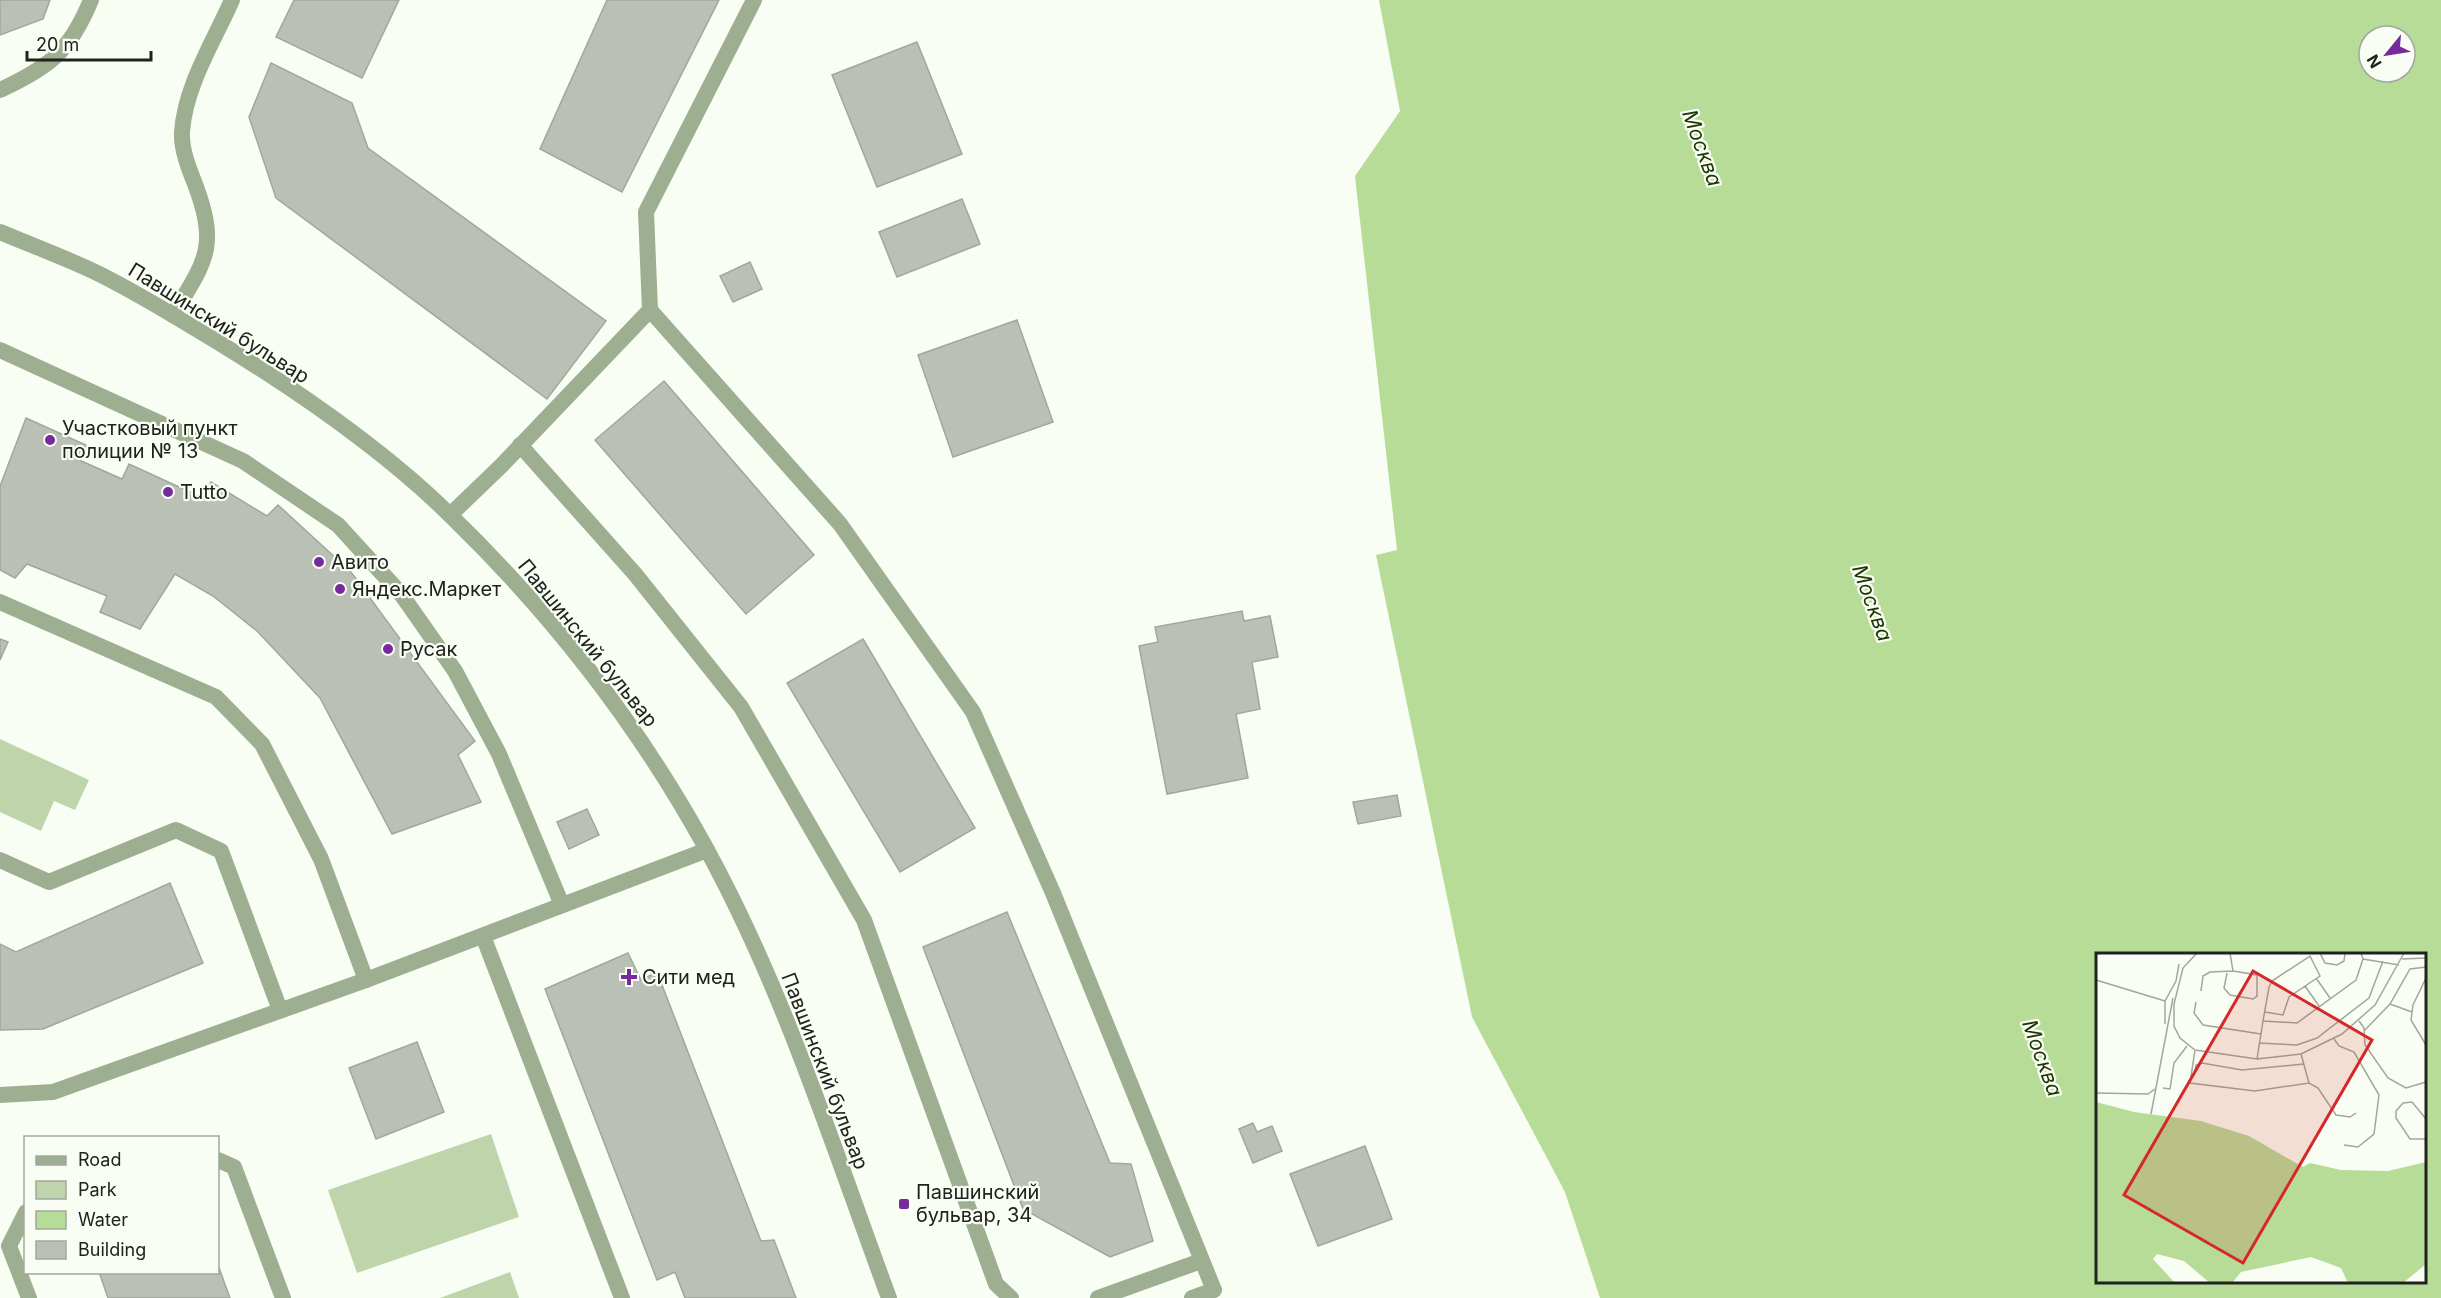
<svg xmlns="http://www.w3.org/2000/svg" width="2441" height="1298" viewBox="0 0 2441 1298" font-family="Inter,sans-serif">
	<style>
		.green { fill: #bed5ab }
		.water { fill: #b6dc97; fill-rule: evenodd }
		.building { fill: #bac0b6; stroke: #a1a79d; stroke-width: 1.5 }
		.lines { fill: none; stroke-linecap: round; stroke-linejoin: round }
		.service { stroke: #9eae91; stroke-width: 16 }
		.minor { stroke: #9eae91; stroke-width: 16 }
		.poi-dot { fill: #762a9c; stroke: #f8fef3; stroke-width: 2 }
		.labels { text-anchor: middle; stroke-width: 4.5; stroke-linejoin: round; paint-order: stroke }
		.street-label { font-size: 20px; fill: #20221e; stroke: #f8fef3 }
		.poi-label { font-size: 20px; fill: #20221e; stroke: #f8fef3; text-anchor: start }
		.water-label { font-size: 21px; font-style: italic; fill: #203705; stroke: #f8fef3 }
		.inset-road { fill: none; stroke: #a2a69e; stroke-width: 1.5 }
		.view { fill: #d62828; fill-opacity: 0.15; stroke: #d62828; stroke-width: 3 }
		.inset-edge { fill: none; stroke: #20221e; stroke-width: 3 }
	</style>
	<rect width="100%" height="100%" fill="#f8fef3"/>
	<g class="green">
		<path d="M 0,739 L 89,780 L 75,810 L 54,801 L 41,831 L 0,812 Z"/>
		<path d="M 491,1134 L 519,1217 L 357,1273 L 328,1190 Z"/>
		<path d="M 510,1272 L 519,1298 L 440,1298 Z"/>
	</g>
	<path class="water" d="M 1379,0 L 2441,0 L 2441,1298 L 1600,1298 L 1565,1192 L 1472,1017 L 1376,555 L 1397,550 L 1355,176 L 1400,111 ZM 2369,36 L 2405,36 L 2405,72 L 2369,72 ZM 2098,954 L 2424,954 L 2424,1282 L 2098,1282 Z"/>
	<g class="building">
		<path d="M 0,0 L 50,0 L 43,19 L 0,35 Z"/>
		<path d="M 294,0 L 399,0 L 362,78 L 276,37 Z"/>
		<path d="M 607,0 L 719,0 L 622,192 L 540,149 Z"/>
		<path d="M 917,42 L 962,154 L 877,187 L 832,75 Z"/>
		<path d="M 271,63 L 352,103 L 368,148 L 606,321 L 547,399 L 276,198 L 249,117 Z"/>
		<path d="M 962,199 L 980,244 L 897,277 L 879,232 Z"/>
		<path d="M 750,262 L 762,289 L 733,302 L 720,276 Z"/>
		<path d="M 1017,320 L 1053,422 L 953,457 L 918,355 Z"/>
		<path d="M 664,381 L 814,555 L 746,614 L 595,440 Z"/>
		<path d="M 26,418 L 86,445 L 79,460 L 122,479 L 129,464 L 201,497 L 211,482 L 267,516 L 278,505 L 351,572 L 475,741 L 458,755 L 481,802 L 392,834 L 320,698 L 257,631 L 213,596 L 175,574 L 140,629 L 100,612 L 107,596 L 27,564 L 15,578 L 0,570 L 0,486 Z"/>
		<path d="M 1242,611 L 1244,621 L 1270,616 L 1278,657 L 1252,662 L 1260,709 L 1236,714 L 1248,778 L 1167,794 L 1139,646 L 1158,642 L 1155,627 Z"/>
		<path d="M 0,639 L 8,642 L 0,660 Z"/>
		<path d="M 863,639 L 975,828 L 900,872 L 787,683 Z"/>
		<path d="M 1397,795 L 1401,816 L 1358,824 L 1353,802 Z"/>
		<path d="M 587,809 L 599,835 L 569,849 L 557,822 Z"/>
		<path d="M 170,883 L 203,963 L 43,1029 L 0,1030 L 0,944 L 16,952 Z"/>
		<path d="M 1007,912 L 1110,1163 L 1131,1164 L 1153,1241 L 1110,1257 L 1023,1209 L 923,947 Z"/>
		<path d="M 628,953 L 641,980 L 657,972 L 761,1241 L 774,1240 L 796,1298 L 685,1298 L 675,1272 L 657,1280 L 545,989 Z"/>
		<path d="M 417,1042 L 444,1112 L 376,1139 L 349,1068 Z"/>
		<path d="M 1253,1123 L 1257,1132 L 1272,1126 L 1282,1151 L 1253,1163 L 1239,1129 Z"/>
		<path d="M 1365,1146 L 1392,1219 L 1318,1246 L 1290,1174 Z"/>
		<path d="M 218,1265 L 230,1298 L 108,1298 L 99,1272 L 218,1272 Z"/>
	</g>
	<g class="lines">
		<g class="service">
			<path d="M 754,0 L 646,212 L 650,310 L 840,524 L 973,712 L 1053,893 L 1214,1290 L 1192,1298"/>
			<path d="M 0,350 L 243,461 L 338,525 L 401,594 L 455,671 L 499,754 L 562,905"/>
			<path d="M 520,445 L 635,574 L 741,707 L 864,920 L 996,1284 L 1011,1298"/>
			<path d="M 450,515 L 501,466 L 650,310"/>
			<path d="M 0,602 L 216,697 L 262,744 L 321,859 L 366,980"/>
			<path d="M 0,860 L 49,882 L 176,830 L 221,851 L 280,1010"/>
			<path d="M 483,936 L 622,1298"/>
			<path d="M 0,1095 L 53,1092 L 366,980 L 707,850"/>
			<path d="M 218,1160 L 234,1167 L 283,1298"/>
			<path d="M 26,1212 L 9,1246 L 29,1298"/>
			<path d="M 1098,1298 L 1201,1261"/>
		</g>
		<g class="minor">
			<path d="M 0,90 C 50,67 70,51 91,0"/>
			<path d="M 0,232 C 31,245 63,257 93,271 C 135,291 174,316 213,339 C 295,389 383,449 451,516 C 551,613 639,726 706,848 C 784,990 833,1147 889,1298"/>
			<path d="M 173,315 C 205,261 219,248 195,184 C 189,169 181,149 182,132 C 185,86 214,41 232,0"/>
		</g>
	</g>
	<g class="poi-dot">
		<circle cx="50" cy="440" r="6"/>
		<circle cx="168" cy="492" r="6"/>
		<circle cx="319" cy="562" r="6"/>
		<circle cx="340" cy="589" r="6"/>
		<circle cx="388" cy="649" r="6"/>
		<path d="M626 968h6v6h6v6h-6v6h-6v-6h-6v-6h6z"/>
		<rect x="898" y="1198" width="12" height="12" rx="3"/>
	</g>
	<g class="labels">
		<g class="street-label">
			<text transform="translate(219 323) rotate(32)" y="7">Павшинский бульвар</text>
			<text transform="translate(588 643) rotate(51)" y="7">Павшинский бульвар</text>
			<text transform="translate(825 1071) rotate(69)" y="7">Павшинский бульвар</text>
		</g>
		<g class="poi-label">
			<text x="62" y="435">Участковый пункт<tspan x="62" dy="23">полиции № 13</tspan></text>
			<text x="180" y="499">Tutto</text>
			<text x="331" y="569">Авито</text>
			<text x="352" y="596">Яндекс.Маркет</text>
			<text x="400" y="656">Русак</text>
			<text x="642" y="984">Сити мед</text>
			<text x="916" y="1199">Павшинский<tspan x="916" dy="23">бульвар, 34</tspan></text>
		</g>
		<g class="water-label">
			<text transform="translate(1702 148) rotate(70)" y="7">Москва</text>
			<text transform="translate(1872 603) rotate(70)" y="7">Москва</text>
			<text transform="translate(2042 1058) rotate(70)" y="7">Москва</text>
		</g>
	</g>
	<g transform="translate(2096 953)">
		<rect width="330" height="330" fill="#f8fef3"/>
		<path d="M 0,149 L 38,159 L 105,168 L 153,183 L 207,214 L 214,210 L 245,217 L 292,218 L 330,209 L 330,311 L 307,330 L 252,330 L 245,315 L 215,304 L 145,319 L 136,330 L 114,330 L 88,308 L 61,301 L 57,306 L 79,330 L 0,330 Z" fill="#b6dc97"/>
		<path class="inset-road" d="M 101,0 L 87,15 L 78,51 L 78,73 L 84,85 L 99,97 L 161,106 L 205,101 L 246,81 L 279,52 L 308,0M 224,0 L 229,10 L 241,12 L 248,8 L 249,0M 267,6 L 303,12M 306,6 L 330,5M 131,20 L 128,35 L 134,42 L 157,46 L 161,43 L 161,22 L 137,18M 220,25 L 234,45M 330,25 L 317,52 L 315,67 L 330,92M 0,27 L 69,48M 209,33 L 223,53M 105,38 L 107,23 L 114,19 L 137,18 L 134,0M 69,48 L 69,71M 69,48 L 80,28 L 83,11M 100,49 L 98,60 L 107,72 L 165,81M 294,51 L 316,59M 167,68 L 201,70 L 260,27 L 267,6 L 265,0M 263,68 L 268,75 L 269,92 L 292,125 L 310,135 L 330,129M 268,78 L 294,51 L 314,16 L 330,14M 238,86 L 243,93 L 258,99 L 283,142 L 278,181 L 262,194 L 248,192M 163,90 L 201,92 L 221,85 L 273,45 L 287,8M 99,97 L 94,130 L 159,138 L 213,130 L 222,135 L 240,162 L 254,164 L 260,160M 205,101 L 213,130M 161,106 L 167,68 L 173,34 L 176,28 L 214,3 L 224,23 L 193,44 L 187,62 L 169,59M 99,118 L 100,112 L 106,110 L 146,117 L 208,111M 67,135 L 74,136 L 78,110 L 91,93M 0,140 L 52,141 L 59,136M 55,161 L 77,45M 330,166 L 316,149 L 307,150 L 300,158 L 300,165 L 314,186 L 330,186"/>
		<path class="view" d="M 157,18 L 276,87 L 147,310 L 28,242 Z"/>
		<rect width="330" height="330" class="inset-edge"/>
	</g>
	<rect x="24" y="1136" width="195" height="138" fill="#f8fef3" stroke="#a2a69e" stroke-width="1.5"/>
	<rect x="36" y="1156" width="30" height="9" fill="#9eae91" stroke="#a2a69e" stroke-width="1.5"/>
	<text x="78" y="1166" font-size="18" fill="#20221e">Road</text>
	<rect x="36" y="1181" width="30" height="18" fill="#bed5ab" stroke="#a2a69e" stroke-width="1.5"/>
	<text x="78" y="1196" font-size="18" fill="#20221e">Park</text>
	<rect x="36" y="1211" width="30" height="18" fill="#b6dc97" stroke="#a2a69e" stroke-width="1.5"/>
	<text x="78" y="1226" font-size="18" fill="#20221e">Water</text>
	<rect x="36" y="1241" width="30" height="18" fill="#bac0b6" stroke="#a2a69e" stroke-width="1.5"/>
	<text x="78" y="1256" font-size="18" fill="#20221e">Building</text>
	<g transform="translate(2387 54) rotate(240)"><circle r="28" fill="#f8fef3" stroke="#a2a69e" stroke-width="1.5"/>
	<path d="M0-4.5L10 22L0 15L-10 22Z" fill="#762a9c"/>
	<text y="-9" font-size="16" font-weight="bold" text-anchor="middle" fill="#20221e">N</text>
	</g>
	<path d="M27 51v9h124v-9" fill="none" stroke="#20221e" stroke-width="3"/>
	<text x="36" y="51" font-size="18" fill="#20221e" stroke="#f8fef3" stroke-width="4.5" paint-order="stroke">20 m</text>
</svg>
